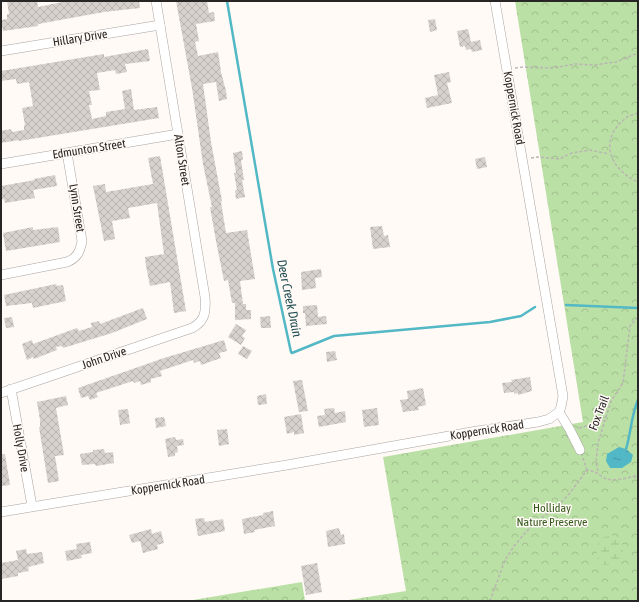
<svg xmlns="http://www.w3.org/2000/svg" width="639" height="602" viewBox="0 0 639 602" font-family="'Asap Condensed',sans-serif">
	<style>
		.forest { fill: url(#forest-crowns) }
		.wetland { fill: url(#wetland-marsh) }
		.water { fill: url(#water-ripples) }
		.lines { fill: none; stroke-linecap: round; stroke-linejoin: round }
		.stream { stroke: #52b8c5; stroke-width: 2.5 }
		.building { fill: url(#building-cross-hatch) }
		.minor-casing { stroke: #a9a4a1; stroke-width: 10 }
		.path { stroke: #b9b5b2; stroke-width: 1.5; stroke-dasharray: 3 2; stroke-linecap: butt }
		.minor { stroke: #fff; stroke-width: 9 }
		.labels { text-anchor: middle; stroke-width: 3; stroke-linejoin: round; paint-order: stroke }
		.street-label { font-size: 12px; fill: #282625; stroke: #fffaf6 }
		.park-label { font-size: 12px; fill: #365a1b; stroke: #fffaf6 }
		.water-label { font-size: 13px; font-style: italic; fill: #245157; stroke: #fffaf6 }
	</style>
	<defs>
		<pattern id="forest-crowns" width="20" height="18" patternUnits="userSpaceOnUse"><rect width="20" height="18" fill="#bbe0a5"/><path d="M2 6a3 3 0 1 1 6 0M12 15a3 3 0 1 1 6 0" fill="none" stroke="#a1c08e"/></pattern>
		<pattern id="wetland-marsh" width="20" height="14" patternUnits="userSpaceOnUse"><rect width="20" height="14" fill="#bbe0a5"/><path d="M1 5h8M5 5V1M11 12h8M15 12V8" fill="none" stroke="#a1c08e"/></pattern>
		<pattern id="water-ripples" width="26" height="14" patternUnits="userSpaceOnUse"><rect width="26" height="14" fill="#52b8c5"/><path d="M2 4q2-2 4 0t4 0M15 11q2-2 4 0t4 0" fill="none" stroke="#4495a0"/></pattern>
		<pattern id="building-cross-hatch" width="8" height="8" patternUnits="userSpaceOnUse"><rect width="8" height="8" fill="#d7d1ce"/><path d="M0 0l8 8M0 8l8-8" fill="none" stroke="#b9b3b1"/></pattern>
	</defs>
	<rect width="100%" height="100%" fill="#fffaf6"/>
	<g class="forest">
		<path d="M 515,1 L 638,1 L 638,601 L 342,601 L 406,591 L 383,457 L 583,422 Z"/>
		<path d="M 302,582 L 305,601 L 187,601 Z"/>
	</g>
	<path class="wetland" d="M 611,535 L 622,538 L 623,552 L 615,566 L 599,564 L 596,550 L 599,539 Z"/>
	<path class="water" d="M 619,447 L 626,449 L 633,455 L 631,462 L 622,468 L 610,468 L 606,461 L 607,454 Z"/>
	<g class="lines">
		<g class="stream">
			<path d="M 227,1 L 273,269 L 291,352 L 292,353 L 334,336 L 490,322 L 521,316 L 535,307"/>
			<path d="M 566,305 L 638,308"/>
			<path d="M 626,449 C 631,433 631,416 638,400"/>
		</g>
	</g>
	<g class="building">
		<path d="M 7,1 L 37,1 L 38,7 L 67,1 L 139,1 L 140,8 L 104,12 L 38,24 L 38,26 L 3,31 L 1,20 L 7,19 L 7,14 L 9,14 Z"/>
		<path d="M 176,1 L 207,1 L 209,13 L 214,12 L 215,21 L 196,24 L 199,41 L 195,42 L 198,56 L 218,52 L 221,72 L 226,91 L 227,99 L 219,101 L 216,82 L 203,84 L 211,142 L 222,201 L 221,202 L 226,233 L 247,230 L 255,279 L 240,281 L 243,304 L 246,304 L 246,310 L 251,310 L 251,319 L 235,320 L 235,303 L 232,303 L 228,280 L 224,281 L 216,241 L 210,207 L 212,207 L 203,164 L 192,88 Z"/>
		<path d="M 435,19 L 437,30 L 430,32 L 428,20 Z"/>
		<path d="M 468,29 L 471,42 L 480,40 L 482,50 L 472,52 L 471,49 L 466,50 L 465,46 L 460,47 L 457,31 Z"/>
		<path d="M 148,49 L 150,61 L 125,64 L 127,72 L 116,74 L 115,70 L 97,73 L 100,90 L 89,91 L 92,105 L 89,105 L 92,119 L 106,116 L 106,112 L 125,109 L 122,91 L 131,89 L 134,110 L 157,107 L 159,118 L 19,141 L 19,140 L 1,143 L 1,131 L 11,129 L 12,132 L 24,130 L 24,125 L 25,125 L 22,108 L 33,106 L 29,82 L 17,84 L 16,79 L 1,81 L 1,71 L 104,54 L 104,57 Z"/>
		<path d="M 449,72 L 451,82 L 447,83 L 452,103 L 427,108 L 425,98 L 438,95 L 434,75 Z"/>
		<path d="M 242,151 L 243,160 L 241,160 L 244,180 L 242,180 L 245,197 L 236,199 L 235,190 L 237,190 L 234,173 L 236,173 L 233,153 Z"/>
		<path d="M 160,156 L 186,311 L 174,313 L 170,282 L 150,286 L 146,266 L 145,257 L 164,254 L 157,203 L 128,208 L 130,218 L 112,221 L 115,239 L 104,241 L 93,186 L 105,184 L 106,192 L 153,184 L 148,158 Z"/>
		<path d="M 485,157 L 487,167 L 477,169 L 475,159 Z"/>
		<path d="M 55,175 L 57,186 L 33,190 L 35,198 L 5,203 L 4,199 L 1,200 L 1,186 L 35,180 L 34,179 Z"/>
		<path d="M 382,226 L 384,236 L 388,235 L 390,247 L 373,249 L 370,227 Z"/>
		<path d="M 33,227 L 33,230 L 58,227 L 60,242 L 6,251 L 3,233 Z"/>
		<path d="M 321,269 L 322,277 L 315,278 L 316,288 L 302,290 L 301,272 Z"/>
		<path d="M 56,284 L 57,286 L 63,285 L 66,301 L 33,308 L 32,303 L 6,306 L 4,295 Z"/>
		<path d="M 317,305 L 318,317 L 326,316 L 327,324 L 306,326 L 305,313 L 303,313 L 303,306 Z"/>
		<path d="M 143,308 L 147,319 L 112,333 L 63,348 L 62,346 L 56,347 L 57,350 L 34,359 L 33,357 L 27,360 L 22,344 L 32,340 L 33,344 L 77,328 L 79,331 L 92,327 L 91,323 L 99,321 L 100,324 Z"/>
		<path d="M 270,316 L 271,328 L 261,328 L 260,317 Z"/>
		<path d="M 12,317 L 14,327 L 6,328 L 4,318 Z"/>
		<path d="M 236,324 L 246,330 L 242,336 L 245,338 L 241,345 L 228,337 Z"/>
		<path d="M 224,340 L 227,351 L 219,353 L 221,358 L 201,365 L 200,361 L 194,363 L 193,360 L 160,371 L 162,376 L 151,379 L 151,382 L 141,385 L 140,381 L 134,383 L 133,381 L 96,393 L 98,397 L 90,400 L 88,396 L 81,398 L 78,388 L 164,358 Z"/>
		<path d="M 243,346 L 252,351 L 247,359 L 238,354 Z"/>
		<path d="M 335,351 L 337,360 L 327,362 L 326,352 Z"/>
		<path d="M 530,377 L 532,391 L 518,395 L 518,393 L 514,394 L 514,392 L 504,393 L 502,383 L 512,382 L 511,380 Z"/>
		<path d="M 302,380 L 308,411 L 299,412 L 293,381 Z"/>
		<path d="M 423,388 L 426,405 L 418,407 L 419,410 L 403,412 L 400,400 L 408,399 L 407,391 Z"/>
		<path d="M 266,394 L 267,404 L 258,405 L 257,396 Z"/>
		<path d="M 66,396 L 68,405 L 56,408 L 64,455 L 55,456 L 59,481 L 48,483 L 39,427 L 40,427 L 40,420 L 37,402 Z"/>
		<path d="M 334,408 L 335,413 L 345,411 L 346,422 L 319,427 L 317,416 L 325,415 L 324,409 Z"/>
		<path d="M 377,408 L 379,425 L 364,427 L 362,410 Z"/>
		<path d="M 128,409 L 130,423 L 120,425 L 118,410 Z"/>
		<path d="M 301,414 L 304,433 L 294,435 L 294,432 L 287,434 L 284,417 Z"/>
		<path d="M 164,417 L 166,426 L 156,428 L 155,418 Z"/>
		<path d="M 227,429 L 229,444 L 219,446 L 217,430 Z"/>
		<path d="M 175,437 L 176,440 L 183,439 L 184,445 L 177,446 L 178,452 L 175,453 L 175,456 L 168,457 L 165,439 Z"/>
		<path d="M 104,449 L 105,453 L 113,452 L 114,463 L 96,466 L 95,464 L 82,465 L 80,454 L 93,452 L 93,450 Z"/>
		<path d="M 1,454 L 5,454 L 10,485 L 1,486 Z"/>
		<path d="M 273,511 L 275,526 L 254,530 L 255,532 L 244,534 L 242,519 L 263,515 L 263,513 Z"/>
		<path d="M 204,518 L 205,522 L 223,519 L 225,531 L 198,536 L 195,519 Z"/>
		<path d="M 339,528 L 341,535 L 344,534 L 345,544 L 328,547 L 326,531 Z"/>
		<path d="M 151,529 L 152,534 L 161,531 L 164,543 L 157,545 L 158,549 L 143,553 L 140,541 L 132,543 L 129,535 Z"/>
		<path d="M 90,542 L 92,553 L 81,555 L 82,558 L 67,561 L 65,551 L 77,549 L 76,544 Z"/>
		<path d="M 26,549 L 27,554 L 42,552 L 44,563 L 28,567 L 29,571 L 18,573 L 18,576 L 1,579 L 1,563 L 18,560 L 16,551 Z"/>
		<path d="M 317,563 L 322,592 L 306,595 L 301,566 Z"/>
	</g>
	<g class="lines">
		<g class="minor-casing">
			<g id="minor">
				<path d="M 1,51 L 160,25"/>
				<path d="M 1,164 L 178,134"/>
				<path d="M 1,275 L 67,262 C 77,258 80,252 82,241 L 67,153"/>
				<path d="M 11,389 L 32,506"/>
				<path d="M 1,393 L 192,328 C 206,321 206,310 205,297 L 156,1"/>
				<path d="M 559,412 L 570,430 L 580,450"/>
				<path d="M 1,512 L 287,465 L 477,431 L 538,422 L 549,419 L 559,412 L 561,407 L 563,396 L 495,1"/>
			</g>
		</g>
		<g class="path">
			<path d="M 515,68 L 523,67 L 552,68 L 575,64 L 593,65 L 616,62 L 638,53"/>
			<path d="M 638,113 C 634,115 629,115 626,118 C 598,139 609,169 638,182"/>
			<path d="M 531,158 L 538,157 L 559,159 L 572,153 L 590,150 L 609,154"/>
			<path d="M 579,428 L 604,421"/>
			<path d="M 583,458 L 587,470"/>
			<path d="M 598,471 L 596,462 L 598,443 L 611,401 L 623,383 L 630,326 L 638,317"/>
			<path d="M 633,476 L 638,479"/>
			<path d="M 490,601 L 505,560 L 514,546 L 526,532 L 538,520 L 555,509 L 569,494 L 587,470 C 596,472 596,472 602,477 C 612,483 628,478 638,475"/>
			<path d="M 637,601 L 638,597"/>
		</g>
		<use href="#minor" class="minor"/>
	</g>
	<g class="labels">
		<g class="street-label">
			<text transform="translate(80 38) rotate(-9)" y="4">Hillary Drive</text>
			<text transform="translate(514 108) rotate(80)" y="4">Koppernick Road</text>
			<text transform="translate(89 149) rotate(-9)" y="4">Edmunton Street</text>
			<text transform="translate(182 160) rotate(81)" y="4">Alton Street</text>
			<text transform="translate(77 208) rotate(81)" y="4">Lynn Street</text>
			<text transform="translate(104 358) rotate(-19)" y="4">John Drive</text>
			<text transform="translate(599 413) rotate(-69)" y="4">Fox Trail</text>
			<text transform="translate(487 430) rotate(-9)" y="4">Koppernick Road</text>
			<text transform="translate(21 448) rotate(80)" y="4">Holly Drive</text>
			<text transform="translate(168 485) rotate(-9)" y="4">Koppernick Road</text>
		</g>
		<g class="park-label">
			<text x="552" y="512">Holliday<tspan x="552" dy="14">Nature Preserve</tspan></text>
		</g>
		<g class="water-label">
			<text transform="translate(290 298) rotate(78)" y="5">Deer Creek Drain</text>
		</g>
	</g>
	<rect width="639" height="602" fill="none" stroke="#282625" stroke-width="4"/>
</svg>
